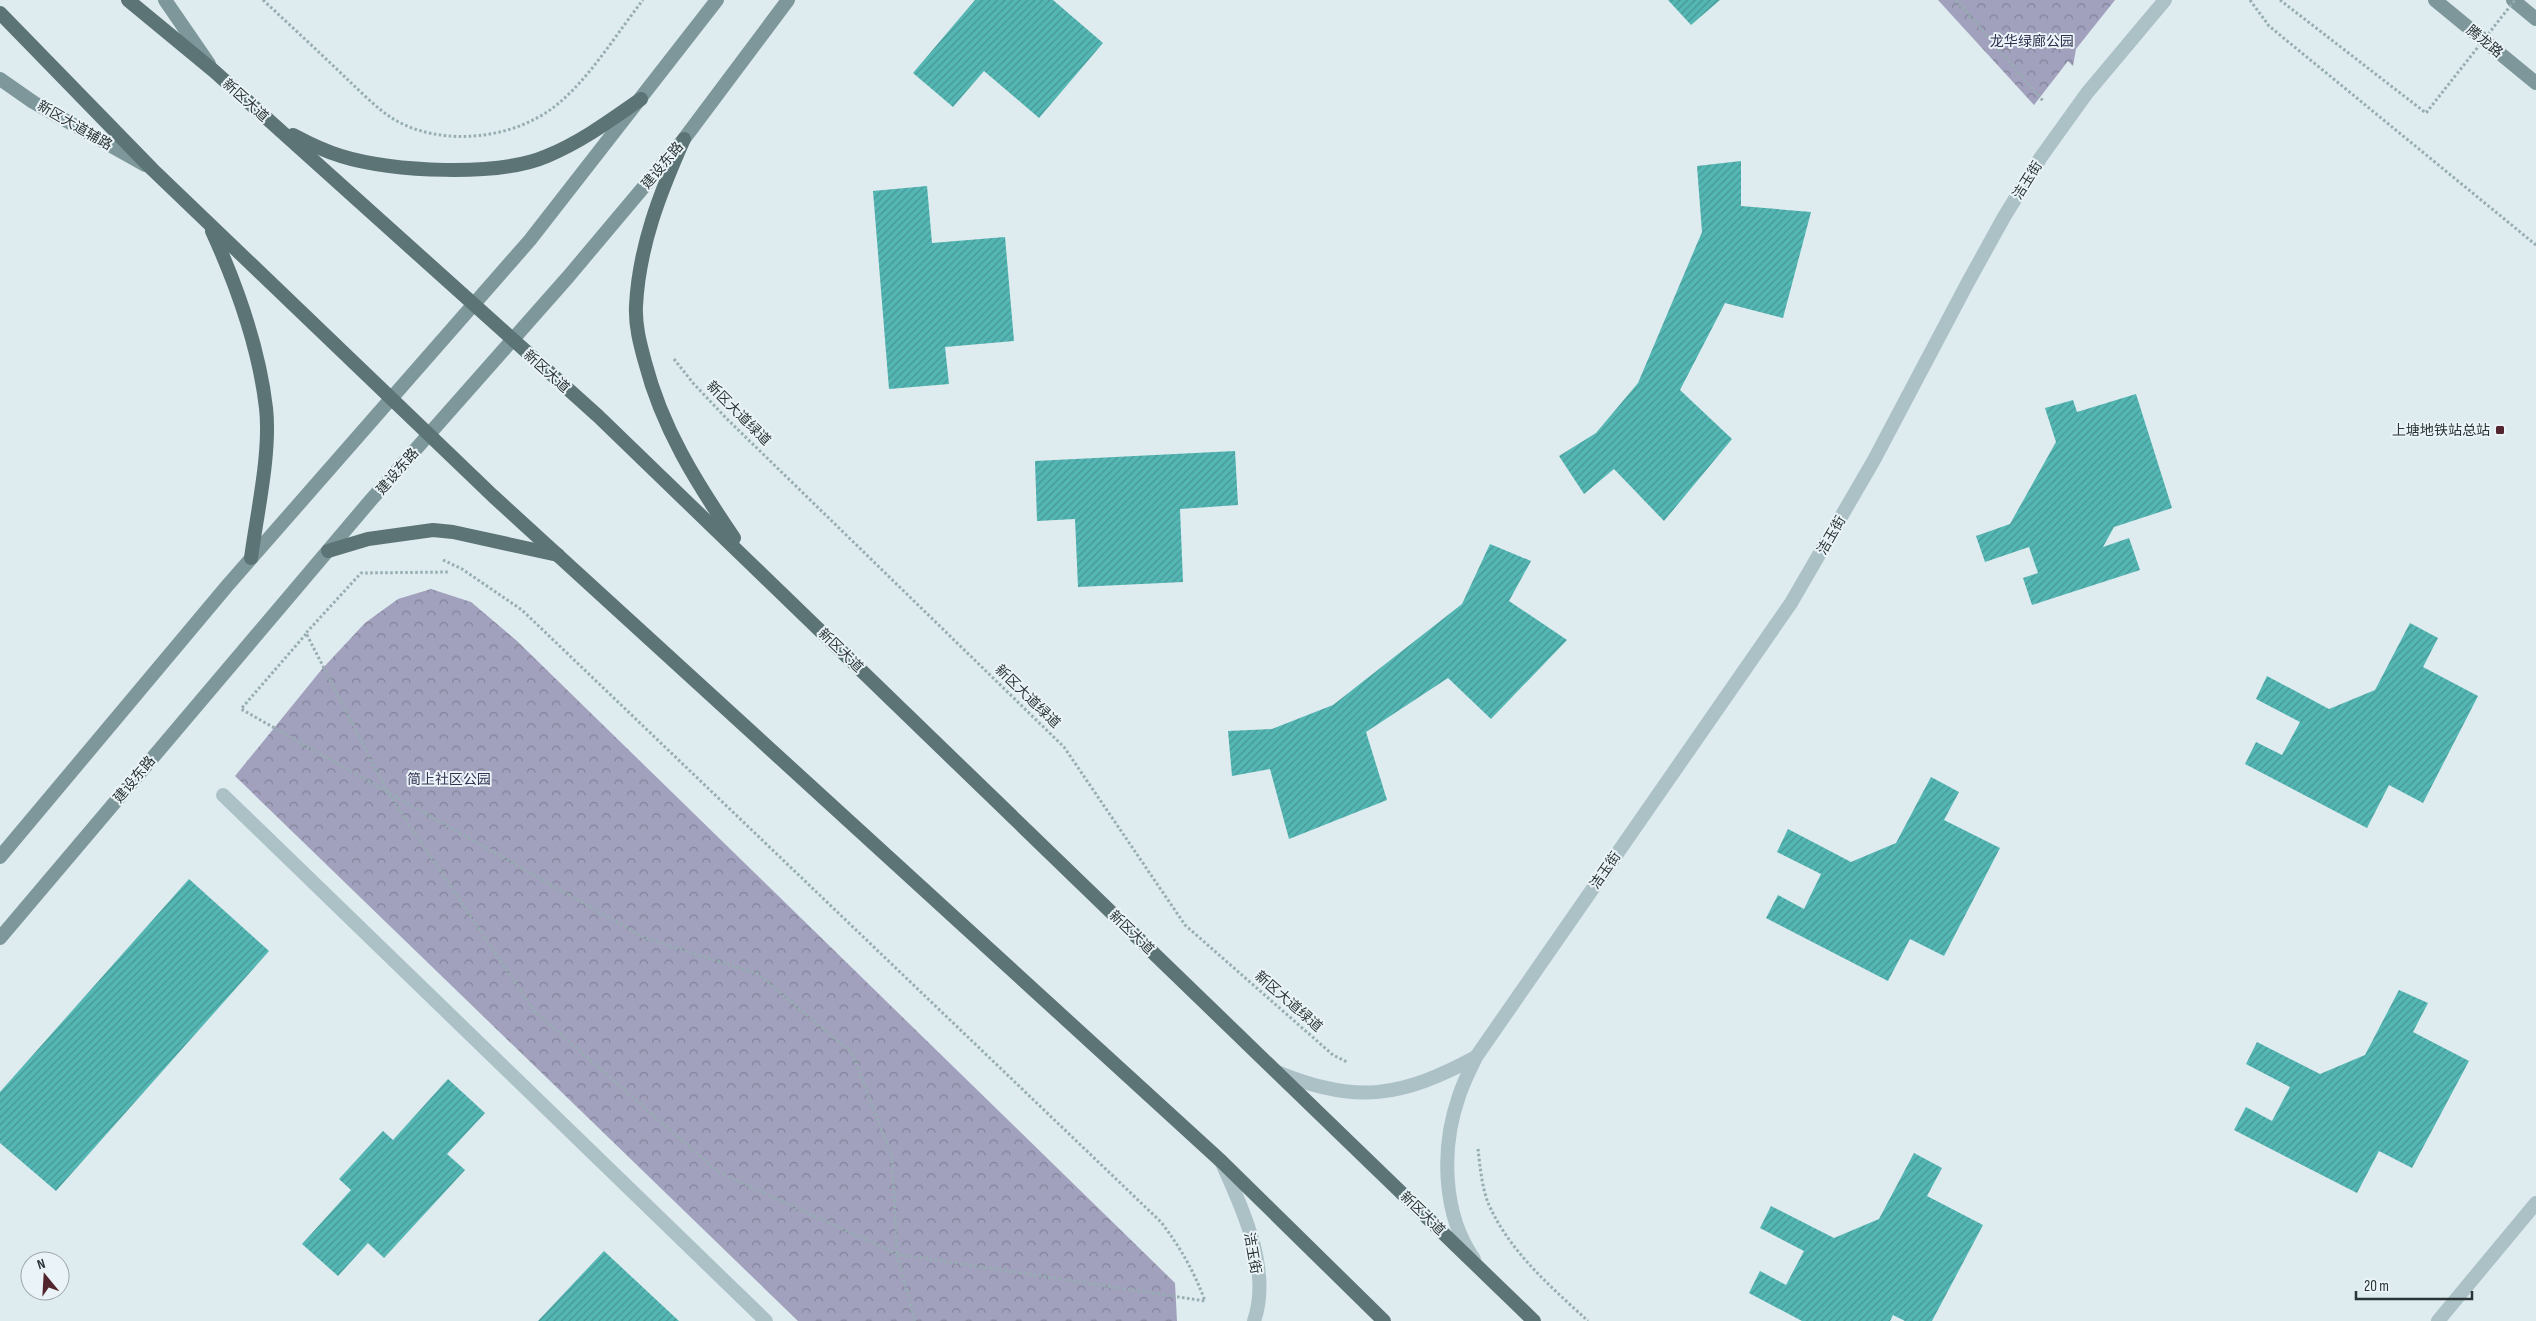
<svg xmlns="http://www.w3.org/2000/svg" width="2536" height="1321" viewBox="0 0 2536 1321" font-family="'Sofia Sans Condensed','Noto Sans SC',sans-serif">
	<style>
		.park { fill: url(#park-crowns) }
		.building { fill: url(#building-hatch) }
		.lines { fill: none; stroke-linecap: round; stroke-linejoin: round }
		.path { stroke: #96adb2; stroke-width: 3; stroke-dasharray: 2.5 2.5; stroke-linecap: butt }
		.service { stroke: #abc1c6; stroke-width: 14 }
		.minor { stroke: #abc1c6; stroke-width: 14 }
		.secondary { stroke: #7d979a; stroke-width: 14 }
		.primary { stroke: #5c7475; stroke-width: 14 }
		.path-bridge { stroke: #96adb2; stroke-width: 3; stroke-dasharray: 2.5 2.5; stroke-linecap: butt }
		.poi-dot { fill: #52242d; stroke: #eaf4f8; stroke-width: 2 }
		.labels { text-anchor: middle; stroke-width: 4; stroke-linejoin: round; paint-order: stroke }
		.park-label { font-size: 14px; fill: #333050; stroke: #eaf4f8 }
		.street-label { font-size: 14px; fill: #2a3435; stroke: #eaf4f8 }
		.poi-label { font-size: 14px; fill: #2a3435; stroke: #eaf4f8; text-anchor: end }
	</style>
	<defs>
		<pattern id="park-crowns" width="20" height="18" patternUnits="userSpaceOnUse" patternTransform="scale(1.25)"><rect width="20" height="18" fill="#a1a0bd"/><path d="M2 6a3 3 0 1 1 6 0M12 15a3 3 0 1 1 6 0" fill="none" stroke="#83839a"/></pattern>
		<pattern id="building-hatch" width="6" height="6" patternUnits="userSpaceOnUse" patternTransform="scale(1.25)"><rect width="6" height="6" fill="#54b7b4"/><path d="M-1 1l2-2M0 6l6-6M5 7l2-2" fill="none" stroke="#469693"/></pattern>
	</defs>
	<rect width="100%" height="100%" fill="#deebef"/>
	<g class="park">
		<path d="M 1938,0 L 2115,0 L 2076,49 L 2073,66 L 2068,61 L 2034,105 Z"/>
		<path d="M 431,589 L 471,602 L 517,641 L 1175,1283 L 1177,1321 L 798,1321 L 235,776 L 322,669 L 365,623 L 398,599 Z"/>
	</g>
	<g class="building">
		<path d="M 975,0 L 1053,0 L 1103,43 L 1039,118 L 984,71 L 953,107 L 913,73 Z"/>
		<path d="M 1668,0 L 1720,0 L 1691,25 Z"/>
		<path d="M 1741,161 L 1741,206 L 1811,212 L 1783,318 L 1725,303 L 1680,390 L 1732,439 L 1664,521 L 1614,469 L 1584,494 L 1559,456 L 1596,433 L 1638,383 L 1702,232 L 1697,166 Z"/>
		<path d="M 927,186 L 932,243 L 1005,237 L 1014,341 L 945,347 L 949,384 L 889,389 L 873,191 Z"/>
		<path d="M 2136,394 L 2172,508 L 2114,527 L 2103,547 L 2129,538 L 2140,570 L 2032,605 L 2023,578 L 2038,573 L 2029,547 L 1985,562 L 1976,536 L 2010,524 L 2056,442 L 2045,408 L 2073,400 L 2077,412 Z"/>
		<path d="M 1235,451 L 1238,505 L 1180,509 L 1183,582 L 1078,587 L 1075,519 L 1037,521 L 1035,461 Z"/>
		<path d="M 1490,544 L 1531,561 L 1509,601 L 1567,640 L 1491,719 L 1448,678 L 1366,732 L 1387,800 L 1289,839 L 1270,769 L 1232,776 L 1228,731 L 1272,729 L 1333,705 L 1462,604 Z"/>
		<path d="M 2410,623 L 2438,638 L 2423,667 L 2478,696 L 2423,803 L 2389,785 L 2367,828 L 2245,764 L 2256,742 L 2282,755 L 2300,722 L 2256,699 L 2267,676 L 2329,709 L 2375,690 Z"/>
		<path d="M 1931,777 L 1959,792 L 1944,820 L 2000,848 L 1944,956 L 1910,939 L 1888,981 L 1766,918 L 1778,895 L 1804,909 L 1821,874 L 1777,852 L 1788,829 L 1851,862 L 1896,843 Z"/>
		<path d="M 189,879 L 269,951 L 56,1191 L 0,1143 L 0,1092 Z"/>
		<path d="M 2399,990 L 2428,1003 L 2413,1032 L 2469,1061 L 2412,1168 L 2379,1151 L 2357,1193 L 2234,1130 L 2246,1107 L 2272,1121 L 2290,1087 L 2246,1064 L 2257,1042 L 2320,1074 L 2365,1055 Z"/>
		<path d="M 448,1079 L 485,1113 L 447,1154 L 465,1170 L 384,1258 L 368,1243 L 338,1276 L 302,1244 L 351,1190 L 339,1179 L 383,1131 L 393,1140 Z"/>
		<path d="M 1914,1153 L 1942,1168 L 1927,1196 L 1983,1225 L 1932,1321 L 1905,1321 L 1893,1315 L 1890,1321 L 1802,1321 L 1749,1293 L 1760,1271 L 1786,1285 L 1804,1251 L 1760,1228 L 1771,1206 L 1834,1238 L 1879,1219 Z"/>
		<path d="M 604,1251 L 679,1321 L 538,1321 Z"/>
	</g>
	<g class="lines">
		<g class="path">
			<path d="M 263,0 C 291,26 319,52 346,78 C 361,92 377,109 395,120 C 444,148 517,139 559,103 C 591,76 617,33 643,0"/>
			<path d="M 1956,0 L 2044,102"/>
			<path d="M 2250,0 L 2269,26 L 2536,245"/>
			<path d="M 674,359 L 693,383 L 726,418 L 1064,747 L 1185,925 L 1333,1055 L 1347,1062"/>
			<path d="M 443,560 L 462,569 L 522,610 L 1161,1222 C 1180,1247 1194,1271 1205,1301 L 897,1254 L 718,1172 L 534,1011 L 388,793 L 306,633 L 361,573 L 449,572"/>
			<path d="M 306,634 L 241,709 L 645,938 L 758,974 L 852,1053 L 892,1157 L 897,1254 L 915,1321"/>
			<path d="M 1478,1149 C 1480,1166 1482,1189 1489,1205 C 1510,1252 1551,1287 1588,1321"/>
		</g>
		<path class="service" d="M 223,795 L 766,1321"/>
		<g class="minor">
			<path d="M 1277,1072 C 1356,1105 1402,1097 1476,1057"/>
			<path d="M 1221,1161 C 1242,1207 1272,1270 1254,1321"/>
			<path d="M 1474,1259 C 1442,1214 1441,1147 1459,1096 C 1463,1083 1470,1070 1476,1057 L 1791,603 L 1874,460 L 1967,284 L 2004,217 L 2041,157 L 2087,93 L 2165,0"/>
			<path d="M 2438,1321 L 2536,1203"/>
		</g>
		<g class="secondary">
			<path d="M 165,0 L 209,64"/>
			<path d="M 2435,0 L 2536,83"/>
			<path d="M 2513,0 L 2536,19"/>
			<path d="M 0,79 L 33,102 L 145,165"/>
			<path d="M 0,857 L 227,586 L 530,240 L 717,0"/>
			<path d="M 0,938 L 370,501 L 568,277 L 684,139 L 788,0"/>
		</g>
		<g class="primary">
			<path d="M 128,0 L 214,71 L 598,416 L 1534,1321"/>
			<path d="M 0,13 L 152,169 L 493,496 L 1221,1161 L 1384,1321"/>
			<path d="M 293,135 C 308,143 324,151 341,156 C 391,172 499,177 547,156 C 581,142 611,120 641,99"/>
			<path d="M 684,139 C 660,193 639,246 636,306 C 635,325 640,344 645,362 C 662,428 696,482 734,538"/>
			<path d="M 212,231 C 237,286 259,347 266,408 C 271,452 257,513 251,558"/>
			<path d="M 328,551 L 368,539 L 433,530 L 453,532 L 558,555"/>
		</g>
		<path class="path-bridge" d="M 2280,0 L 2426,113 L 2515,0"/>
	</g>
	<rect class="poi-dot" x="2495" y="425" width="10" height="10" rx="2.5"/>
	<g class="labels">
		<g class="park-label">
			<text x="2032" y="46">龙华绿廊公园</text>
			<text x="449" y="784">简上社区公园</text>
		</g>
		<g class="street-label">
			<text transform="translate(2485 41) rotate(39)" y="5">腾龙路</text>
			<text transform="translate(246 100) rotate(42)" y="5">新区大道</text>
			<text transform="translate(75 125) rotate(30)" y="5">新区大道辅路</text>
			<text transform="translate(662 165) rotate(-50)" y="5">建设东路</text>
			<text transform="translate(2027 180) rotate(-58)" y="5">洁玉街</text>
			<text transform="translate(547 371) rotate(42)" y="5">新区大道</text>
			<text transform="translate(739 413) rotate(45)" y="5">新区大道绿道</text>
			<text transform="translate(397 471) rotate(-49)" y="5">建设东路</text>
			<text transform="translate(1831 535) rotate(-60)" y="5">洁玉街</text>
			<text transform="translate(841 650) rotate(44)" y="5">新区大道</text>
			<text transform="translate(1028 696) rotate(44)" y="5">新区大道绿道</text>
			<text transform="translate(134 779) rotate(-50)" y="5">建设东路</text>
			<text transform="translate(1605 870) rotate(-55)" y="5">洁玉街</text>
			<text transform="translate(1132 932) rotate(44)" y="5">新区大道</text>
			<text transform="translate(1289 1001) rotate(41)" y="5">新区大道绿道</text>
			<text transform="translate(1423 1213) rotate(44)" y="5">新区大道</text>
			<text transform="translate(1253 1253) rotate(80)" y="5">洁玉街</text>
		</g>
		<g class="poi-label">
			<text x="2490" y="435">上塘地铁站总站</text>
		</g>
	</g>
	<g transform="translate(45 1276) rotate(342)"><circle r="24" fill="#eaf4f8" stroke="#9da7aa"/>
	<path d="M0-4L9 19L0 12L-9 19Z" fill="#52242d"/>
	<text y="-8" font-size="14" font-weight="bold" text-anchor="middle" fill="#2a3435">N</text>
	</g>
	<path d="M2356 1291v8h116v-8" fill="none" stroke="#2a3435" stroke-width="2.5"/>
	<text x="2364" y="1291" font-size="15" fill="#2a3435" stroke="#eaf4f8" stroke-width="4" paint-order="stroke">20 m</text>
</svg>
